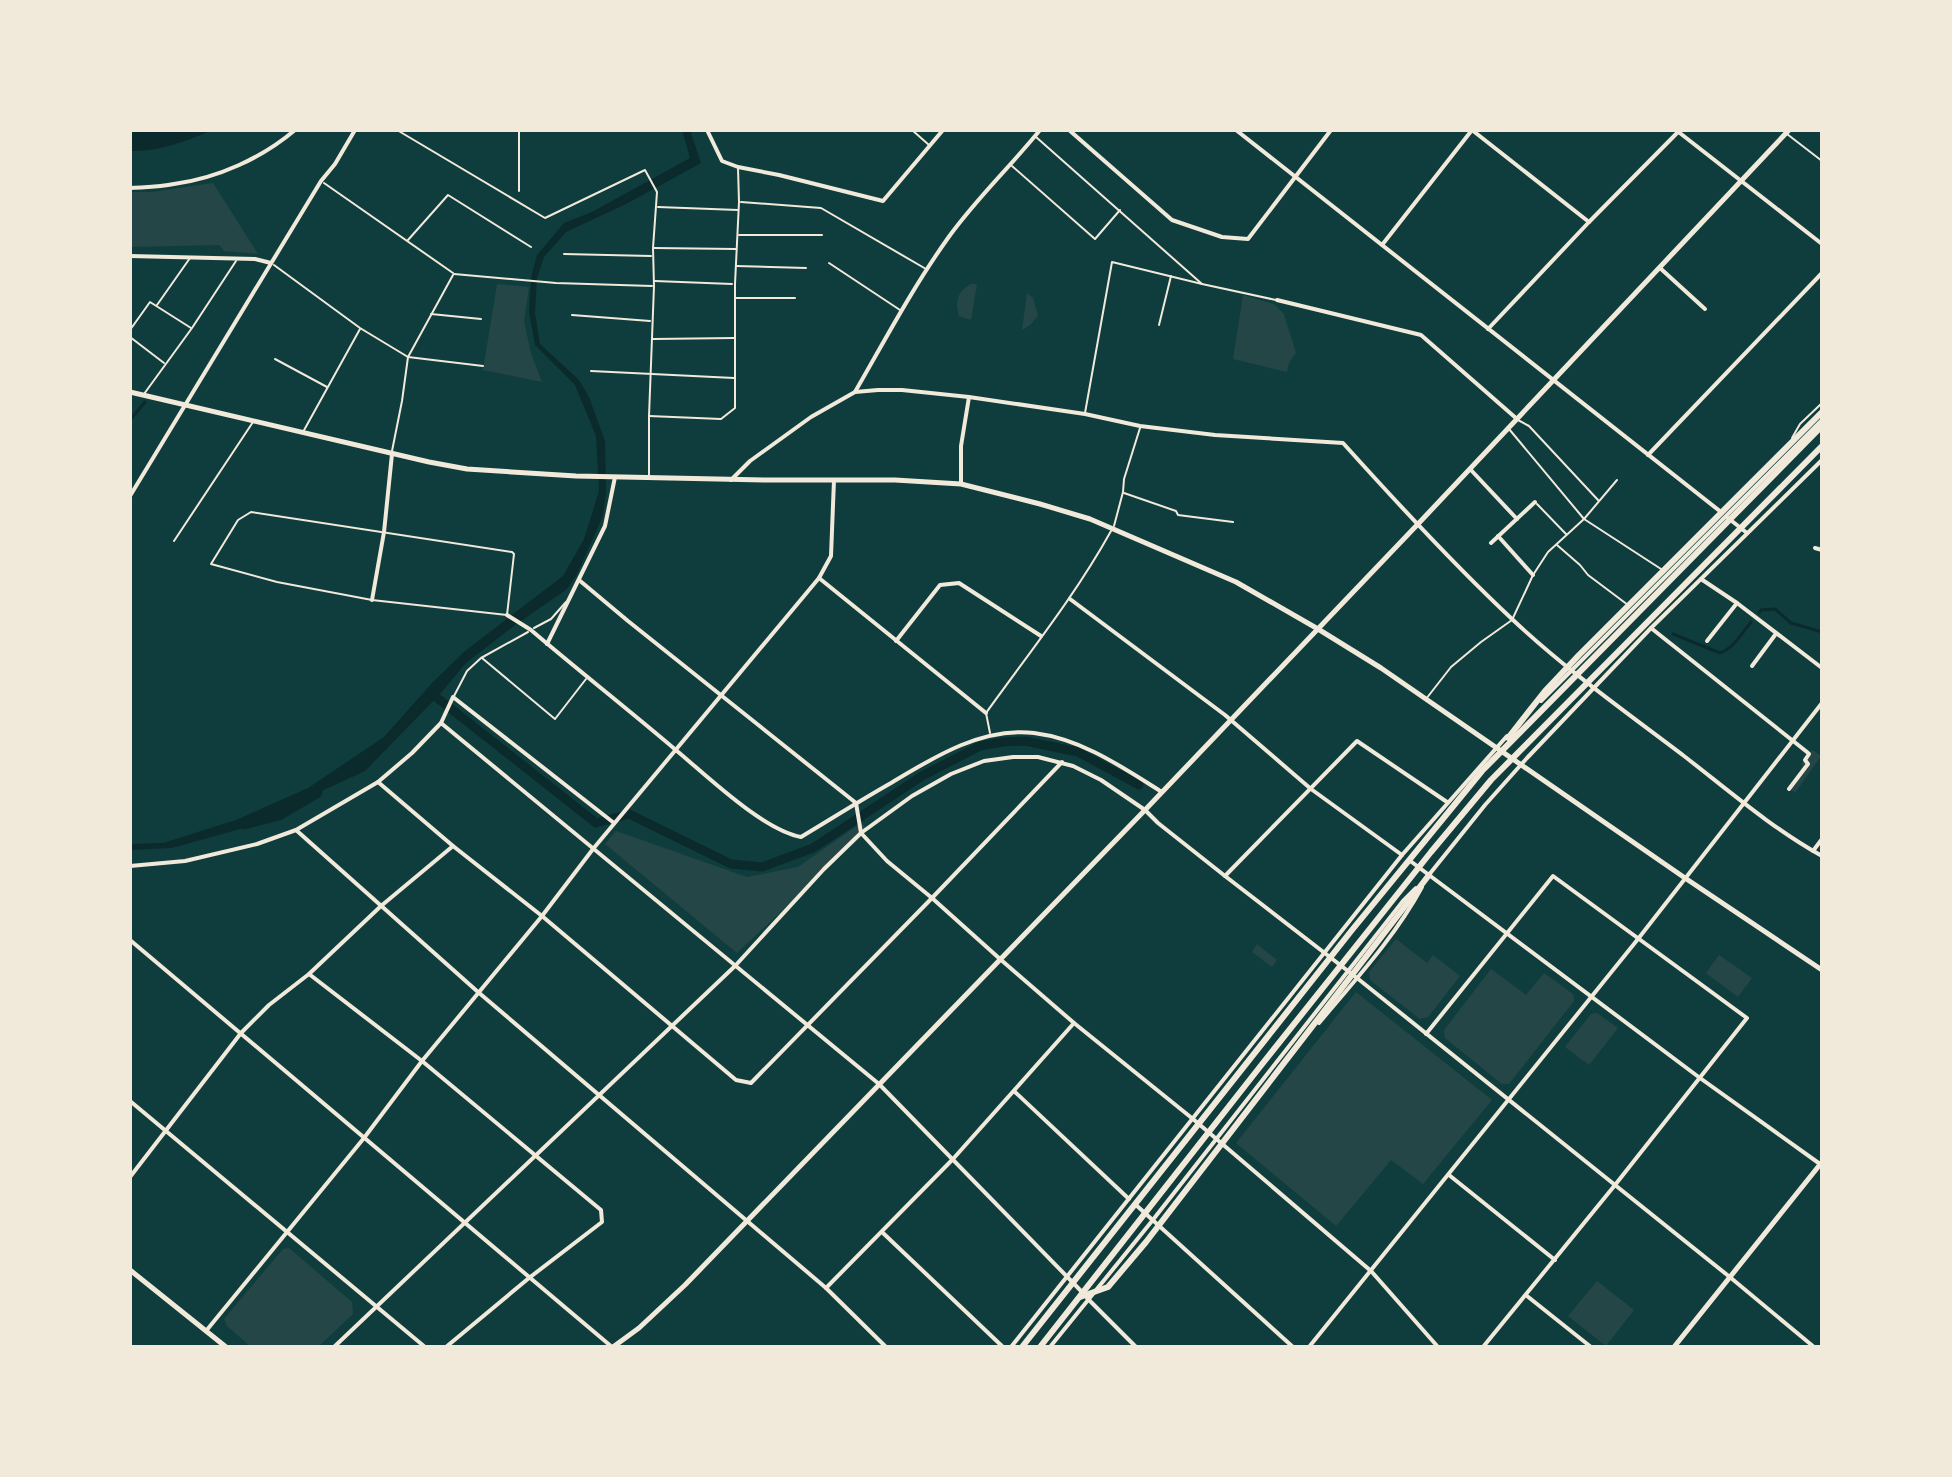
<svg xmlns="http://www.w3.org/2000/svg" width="1952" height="1477" viewBox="0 0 1952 1477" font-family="'Noto Serif',serif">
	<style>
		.green { fill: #244646 }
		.water { fill: #0a2a2b }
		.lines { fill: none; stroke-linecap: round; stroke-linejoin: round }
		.stream { stroke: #0a2a2b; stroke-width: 3 }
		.canal { stroke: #0a2a2b; stroke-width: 9 }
		.service { stroke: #f1e9da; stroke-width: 2 }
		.minor { stroke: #f1e9da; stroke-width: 4 }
		.tertiary { stroke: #f1e9da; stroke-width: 5 }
		.secondary { stroke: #f1e9da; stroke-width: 5 }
		.trunk { stroke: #f1e9da; stroke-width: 6 }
	</style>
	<rect width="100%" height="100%" fill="#0f3d3e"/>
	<g class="green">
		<path d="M 213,183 L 258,254 L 224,251 L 219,245 L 130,247 L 130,192 L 152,192 Z"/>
		<path d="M 497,284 L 529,287 L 524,321 L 531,353 L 542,382 L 483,370 Z"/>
		<path d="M 971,284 L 977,284 L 971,320 L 959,316 C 955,301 957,292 971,284 Z"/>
		<path d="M 1027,293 L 1033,298 L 1038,316 L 1030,325 L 1022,330 Z"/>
		<path d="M 1243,295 L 1274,304 L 1284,314 L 1296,353 L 1289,363 L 1287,372 L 1233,359 Z"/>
		<path d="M 1812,750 L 1821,756 L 1795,793 L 1788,787 L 1803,766 L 1801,764 Z"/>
		<path d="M 861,823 L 867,828 L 865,833 L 737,953 L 605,844 L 616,831 L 747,877 L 798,867 Z"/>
		<path d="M 1396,939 L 1427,963 L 1433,955 L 1460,976 L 1428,1017 L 1420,1019 L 1370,980 L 1369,972 Z"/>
		<path d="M 1257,944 L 1277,960 L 1272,967 L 1252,952 Z"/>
		<path d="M 1719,955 L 1752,978 L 1738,997 L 1706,973 Z"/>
		<path d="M 1491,969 L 1526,995 L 1544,973 L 1573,994 L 1574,1001 L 1509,1084 L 1502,1084 L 1445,1038 L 1444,1030 Z"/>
		<path d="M 1356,992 L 1492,1100 L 1423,1184 L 1391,1160 L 1336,1226 L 1236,1143 Z"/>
		<path d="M 1597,1013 L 1618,1028 L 1589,1065 L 1565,1047 L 1591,1014 Z"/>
		<path d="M 289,1248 L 352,1302 L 353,1314 L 318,1347 L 251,1347 L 227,1326 L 224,1319 L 283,1249 Z"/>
		<path d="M 1597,1281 L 1634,1310 L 1606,1346 L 1568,1316 Z"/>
	</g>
	<g class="water">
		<path d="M 130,130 L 213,130 C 186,141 159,152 130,151 Z"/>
		<path d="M 682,130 L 690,130 L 701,163 L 626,204 L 566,232 L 544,257 L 537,278 L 535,313 L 540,344 L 579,380 L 589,397 L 605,441 L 606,493 L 603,516 L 576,576 L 566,590 L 515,625 L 466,663 L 440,694 L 365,771 L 240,829 L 172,848 L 130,850 L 130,844 L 163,843 L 236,820 L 308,788 L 384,737 L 432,683 L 465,651 L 563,576 L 584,539 L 599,491 L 596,436 L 575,385 L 535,345 L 529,312 L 531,278 L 537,255 L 564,223 L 592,212 L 690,158 Z"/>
	</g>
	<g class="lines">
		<g class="stream">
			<path d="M 130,420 L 145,402"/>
			<path d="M 1759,613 L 1761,610 L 1775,609 L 1791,623 L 1822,632"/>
			<path d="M 1673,634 L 1720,653 C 1734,648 1742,633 1751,622"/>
		</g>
		<g class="canal">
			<path d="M 431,693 L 596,823 L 629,814 L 731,864 L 762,867 L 813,848 L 922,776 L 980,746 L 1003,742 L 1025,741 L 1078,752 L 1139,785"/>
			<path d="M 244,825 L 279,816 L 318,793"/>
		</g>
		<g class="service">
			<path d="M 397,130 L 545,218 L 645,170 L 657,192 L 653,248 L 654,286 L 649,416 L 649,477"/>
			<path d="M 912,130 L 929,145"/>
			<path d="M 1787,134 L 1822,161"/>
			<path d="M 1036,137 L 1202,284 L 1276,300"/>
			<path d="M 1012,166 L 1095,239 L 1120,210"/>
			<path d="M 324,183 L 453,273"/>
			<path d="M 519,191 L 519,130"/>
			<path d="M 741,202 L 821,208 L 926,269"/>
			<path d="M 658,207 L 738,210"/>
			<path d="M 739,235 L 822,235"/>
			<path d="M 408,240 L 448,195 L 531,247"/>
			<path d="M 654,248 L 736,249"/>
			<path d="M 564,254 L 651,256"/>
			<path d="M 829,263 L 900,310"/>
			<path d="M 274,265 L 360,328 L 408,357 L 483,366"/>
			<path d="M 736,266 L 806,268"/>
			<path d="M 454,274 L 556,283 L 652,286"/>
			<path d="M 655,281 L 732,284"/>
			<path d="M 736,298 L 795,298"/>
			<path d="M 157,305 L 190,258"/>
			<path d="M 431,314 L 481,319"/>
			<path d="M 572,315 L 650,321"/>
			<path d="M 1159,325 L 1171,276"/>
			<path d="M 130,330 L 150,302 L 191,328"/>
			<path d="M 130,337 L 164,363"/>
			<path d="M 653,339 L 734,338"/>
			<path d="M 275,359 L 327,387"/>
			<path d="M 591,371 L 734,378"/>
			<path d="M 144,394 L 192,328 L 236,261"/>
			<path d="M 1085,413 L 1112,262 L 1202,284"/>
			<path d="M 649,416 L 721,419 L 735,408 L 735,284 L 739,202 L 738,168"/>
			<path d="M 1518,420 L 1529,426 L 1598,500"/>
			<path d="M 1509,429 L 1584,519 L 1661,569"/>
			<path d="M 303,432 L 360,329"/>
			<path d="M 1792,438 L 1800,424 L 1822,403"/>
			<path d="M 392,451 L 402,401 L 408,357 L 453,275"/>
			<path d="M 1124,493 L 1176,511 L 1178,515 L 1233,522"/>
			<path d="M 1537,504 L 1566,534"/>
			<path d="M 251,512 L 512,552 L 514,554 L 507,615 L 372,600 L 277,582 L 211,564 L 238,520 Z"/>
			<path d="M 1114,526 L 1123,492 L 1124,479 L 1140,428"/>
			<path d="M 174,541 L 253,422"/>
			<path d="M 1557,545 L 1580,565 L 1588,575 L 1628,605"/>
			<path d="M 534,628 L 551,619 L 566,602"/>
			<path d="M 482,658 L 555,719 L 586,679"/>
			<path d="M 454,696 L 467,671 L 481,658 L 528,632"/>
			<path d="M 1426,699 L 1451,667 L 1481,642 L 1512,620 L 1533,575 L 1548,552 L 1584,519 L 1617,480"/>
			<path d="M 990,733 L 986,713 C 1029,653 1075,596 1111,531"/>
		</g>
		<g class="minor">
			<path d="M 707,130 L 722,161 L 738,167 L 779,175 L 883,201 L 943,130"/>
			<path d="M 1069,130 L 1172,220 L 1222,237 L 1248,239 L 1331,130"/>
			<path d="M 1236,130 L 1721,512"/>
			<path d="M 1472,130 L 1589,222"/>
			<path d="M 1676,130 L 1822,244"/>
			<path d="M 130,188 C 145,187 160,187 174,184 C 218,178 262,158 295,130"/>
			<path d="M 1382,245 L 1472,130"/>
			<path d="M 130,256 L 255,259 L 271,263"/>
			<path d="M 1660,268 L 1705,309"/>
			<path d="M 1277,300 L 1421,335 L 1517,419"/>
			<path d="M 1488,329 L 1589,222 L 1680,130"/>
			<path d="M 855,392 C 885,340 913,287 948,238 C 975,200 1010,167 1040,130"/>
			<path d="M 1648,455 L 1822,273"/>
			<path d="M 1470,469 L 1517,519"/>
			<path d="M 731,480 L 750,461 L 811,417 L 855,392 L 878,390 L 902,390 L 969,397 L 1085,414 L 1140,426 L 1215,435 L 1343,443 C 1397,503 1453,564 1512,619 C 1565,669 1626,712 1684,756 C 1728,790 1773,829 1822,856"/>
			<path d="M 961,484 L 961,446 L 969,397"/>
			<path d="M 130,496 L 321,181 L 335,164 L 355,130"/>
			<path d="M 1728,518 L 1747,533"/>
			<path d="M 1498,536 L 1533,575"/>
			<path d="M 1491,543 L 1535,502"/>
			<path d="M 1815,548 L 1822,550"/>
			<path d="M 819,578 L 986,713"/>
			<path d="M 1701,579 L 1737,603 L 1822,668"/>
			<path d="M 579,580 L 628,621 L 856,803"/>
			<path d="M 1070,599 L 1225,715 L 1311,789 L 1402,855"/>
			<path d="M 372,600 L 384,532 L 392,454"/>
			<path d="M 507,615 L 531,630 C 579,671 629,710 677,751 C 707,776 763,830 801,837 C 831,819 861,800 891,783 C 934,757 982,727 1034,733 C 1082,739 1122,767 1162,792"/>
			<path d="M 1651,628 L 1807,752"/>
			<path d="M 896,641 L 940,585 L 959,583 L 1041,636"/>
			<path d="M 1707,641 L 1737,603"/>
			<path d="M 547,644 L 605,526 L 615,477"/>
			<path d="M 1752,666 L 1775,635"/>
			<path d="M 1541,701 L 1822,420"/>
			<path d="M 441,723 L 879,1084 L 1082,1292"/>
			<path d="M 378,782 L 453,846 L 542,916 L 736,1080 L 751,1083 L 932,898 L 1062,762"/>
			<path d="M 1789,789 L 1808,764 L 1805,760 L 1809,754 L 1808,753"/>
			<path d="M 856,803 L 861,833 L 887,861 L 932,898 L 1000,959 L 1074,1023 L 1193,1119 L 1371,1271 L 1438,1347"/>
			<path d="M 296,830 L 478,992 L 826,1288 L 886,1347"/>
			<path d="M 1813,851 L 1822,839"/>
			<path d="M 1409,860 L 1700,1078 L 1820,1164"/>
			<path d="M 130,866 L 185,861 L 257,844 L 296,830 L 378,782 L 412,753 L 441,723 L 453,697 L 614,823"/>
			<path d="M 1225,876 L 1357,741 L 1447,802"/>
			<path d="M 1428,876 L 1485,805 L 1527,758 L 1651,628 L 1822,460"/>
			<path d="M 130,940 L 612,1347"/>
			<path d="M 309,974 L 422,1061 L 601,1210 L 602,1222 L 529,1278 L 446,1347"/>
			<path d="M 1319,1023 C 1355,980 1395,937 1422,887"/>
			<path d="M 1426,1034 L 1553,876 L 1747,1018 L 1615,1185 L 1483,1347"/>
			<path d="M 1014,1091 L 1129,1199"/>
			<path d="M 130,1101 L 425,1347"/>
			<path d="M 1449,1175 L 1555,1260"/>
			<path d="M 130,1177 L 241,1033 L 269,1005 L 309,974 L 381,906 L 453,846"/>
			<path d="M 1136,1205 L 1293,1347"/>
			<path d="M 883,1233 L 1003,1347"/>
			<path d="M 826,1288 L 953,1159 L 1074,1023"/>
			<path d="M 1527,1296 L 1591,1347"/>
			<path d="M 1087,1298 L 1136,1347"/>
			<path d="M 206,1331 L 364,1138 L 422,1061 L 542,916 L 593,849 L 819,578 L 831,556 L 834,480"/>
			<path d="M 334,1347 L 735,966 L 824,869 L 861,833 L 912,796 L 951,774 L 984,761 L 1013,757 L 1038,757 L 1073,766 L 1101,780 L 1145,810 L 1158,823 L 1225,876 L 1357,978 L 1731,1278 L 1814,1347"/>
			<path d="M 1011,1347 L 1402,855 L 1507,736"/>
			<path d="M 1050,1347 L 1152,1221 L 1403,901 L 1416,888"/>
			<path d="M 1309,1347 L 1638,939 L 1822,703"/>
		</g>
		<g class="tertiary">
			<path d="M 130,1270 L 226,1347"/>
			<path d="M 1674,1347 L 1822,1162"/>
		</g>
		<g class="secondary">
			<path d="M 130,392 L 429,462 L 467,469 L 576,476 L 764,480 L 895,480 L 961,484 L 1040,504 L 1090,519 L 1236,582 L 1318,629 L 1381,668 L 1685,878 L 1822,970"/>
			<path d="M 613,1347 L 639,1328 L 685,1285 L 1145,810 L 1418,524 L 1789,130"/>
		</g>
		<g class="trunk">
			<path d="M 1508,738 L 1545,691 L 1579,655 L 1822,412"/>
			<path d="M 1080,1297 L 1108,1287 L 1146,1242 L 1429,875"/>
			<path d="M 1022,1347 L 1352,930 L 1482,771 L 1822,426"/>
			<path d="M 1040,1347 L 1259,1068 L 1431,852 L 1491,780 L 1822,446"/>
		</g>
	</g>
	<rect width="1952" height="1477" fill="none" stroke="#f1e9da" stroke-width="264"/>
</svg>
